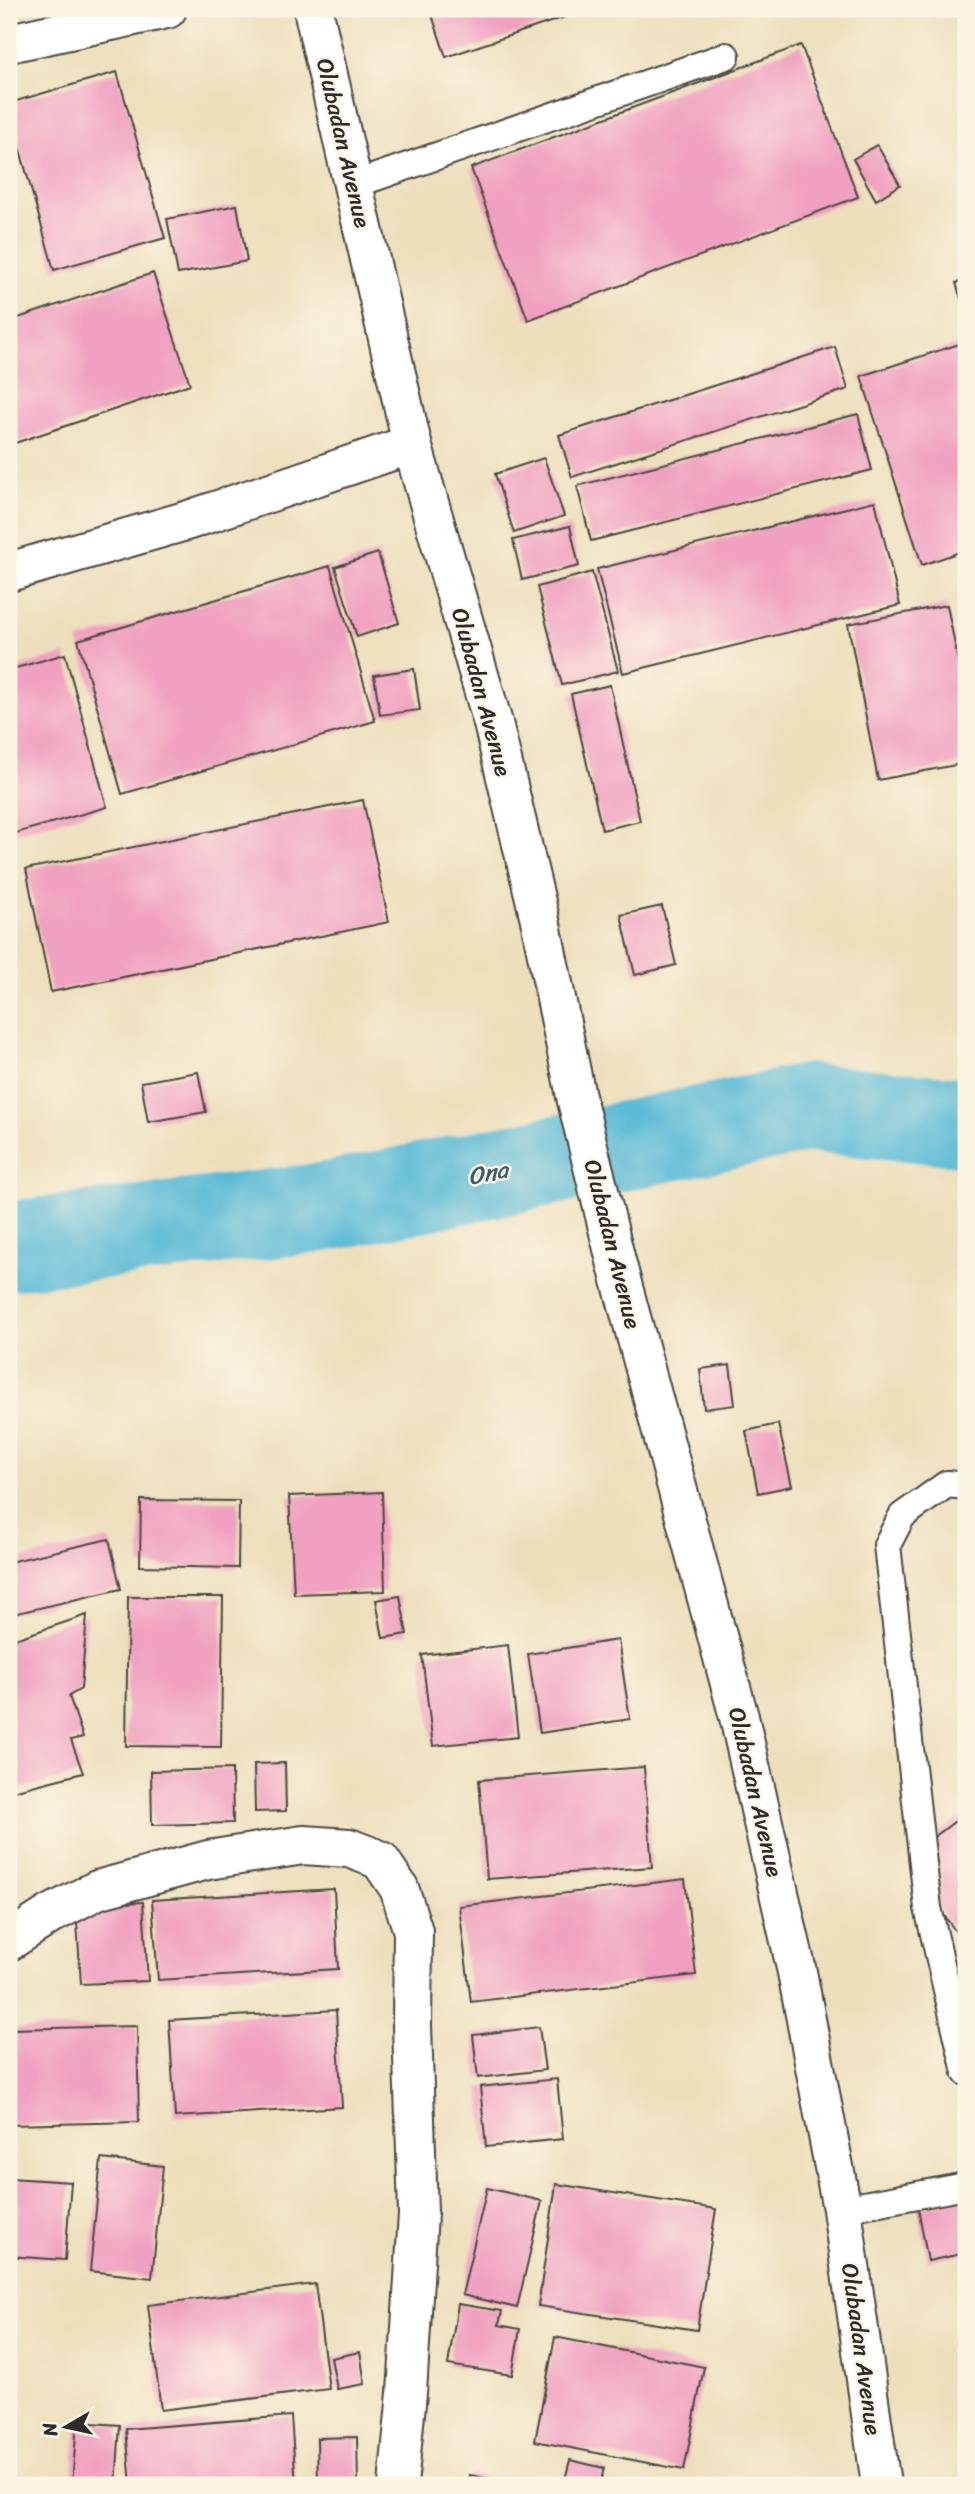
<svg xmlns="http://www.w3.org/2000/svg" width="975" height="2494" viewBox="0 0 975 2494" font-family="Sriracha,sans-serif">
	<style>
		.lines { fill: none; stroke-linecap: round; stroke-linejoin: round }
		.river { stroke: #58bad6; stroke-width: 89 }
		.building { fill: #f0a0c0 }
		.service-casing { stroke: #484641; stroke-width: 30 }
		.minor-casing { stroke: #484641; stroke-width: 42 }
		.tertiary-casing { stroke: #484641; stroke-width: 42 }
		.service { stroke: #fff; stroke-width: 26 }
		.minor { stroke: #fff; stroke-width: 38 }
		.tertiary { stroke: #fff; stroke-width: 38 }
		.labels { text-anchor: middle; stroke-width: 5; stroke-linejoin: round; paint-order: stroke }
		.street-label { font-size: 23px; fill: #2b2b2b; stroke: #fcf5e5 }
		.water-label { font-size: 24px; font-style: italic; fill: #3b5d67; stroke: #fcf5e5 }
	</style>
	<rect width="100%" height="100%" fill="#fcf5e5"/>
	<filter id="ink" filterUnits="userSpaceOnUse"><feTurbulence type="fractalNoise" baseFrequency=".0143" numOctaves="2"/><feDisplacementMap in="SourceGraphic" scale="14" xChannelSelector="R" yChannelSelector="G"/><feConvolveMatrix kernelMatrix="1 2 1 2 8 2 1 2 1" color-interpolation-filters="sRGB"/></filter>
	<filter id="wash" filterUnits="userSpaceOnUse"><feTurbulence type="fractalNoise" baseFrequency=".00686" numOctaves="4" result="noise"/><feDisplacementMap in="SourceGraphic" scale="28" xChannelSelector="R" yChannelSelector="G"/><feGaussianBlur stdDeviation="1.57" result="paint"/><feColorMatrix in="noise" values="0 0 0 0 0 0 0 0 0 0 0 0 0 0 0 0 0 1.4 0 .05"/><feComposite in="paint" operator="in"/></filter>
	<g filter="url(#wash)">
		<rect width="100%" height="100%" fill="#eddfbc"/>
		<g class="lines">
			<path class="river" d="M 9,1246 L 325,1207 L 809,1108 L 966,1122"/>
		</g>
		<g id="blocks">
			<g class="building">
				<path d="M 430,9 L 589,9 L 446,57 Z"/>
				<path d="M 801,45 L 858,197 L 528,320 L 471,168 Z"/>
				<path d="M 117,72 L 165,238 L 54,270 L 9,111 L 9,103 Z"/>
				<path d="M 877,145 L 900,185 L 876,200 L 853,159 Z"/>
				<path d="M 237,205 L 247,261 L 178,274 L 167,219 Z"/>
				<path d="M 153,273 L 190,384 L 9,445 L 9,321 Z"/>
				<path d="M 966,280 L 966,315 L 956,283 Z"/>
				<path d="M 959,344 L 966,368 L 966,550 L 922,565 L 861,376 Z"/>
				<path d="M 835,347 L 848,389 L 572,477 L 559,435 Z"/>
				<path d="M 858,414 L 872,470 L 591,541 L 577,486 Z"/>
				<path d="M 544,458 L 564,516 L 514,533 L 495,474 Z"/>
				<path d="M 875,501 L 900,605 L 623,673 L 597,569 Z"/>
				<path d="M 570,526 L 579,566 L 522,580 L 513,540 Z"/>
				<path d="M 378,553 L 399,623 L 357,637 L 335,567 Z"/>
				<path d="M 330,566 L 375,721 L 122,794 L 78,640 Z"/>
				<path d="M 592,572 L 618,671 L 562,685 L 537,587 Z"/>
				<path d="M 947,605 L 966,701 L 966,763 L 878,780 L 848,624 Z"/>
				<path d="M 65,654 L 107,807 L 9,835 L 9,670 Z"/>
				<path d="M 414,669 L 420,710 L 380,715 L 374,675 Z"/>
				<path d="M 610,685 L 640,821 L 602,830 L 571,694 Z"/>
				<path d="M 363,800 L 389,922 L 51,992 L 26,869 Z"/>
				<path d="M 662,906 L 676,965 L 635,975 L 621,915 Z"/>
				<path d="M 198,1072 L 206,1112 L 148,1122 L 141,1082 Z"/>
				<path d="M 730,1365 L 735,1405 L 704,1409 L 700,1369 Z"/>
				<path d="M 778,1424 L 792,1486 L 758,1493 L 746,1431 Z"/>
				<path d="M 382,1492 L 385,1591 L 294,1594 L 289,1496 Z"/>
				<path d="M 141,1500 L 239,1501 L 238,1568 L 140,1566 Z"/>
				<path d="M 109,1539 L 121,1589 L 9,1615 L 9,1562 Z"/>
				<path d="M 400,1596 L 407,1634 L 383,1638 L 376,1600 Z"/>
				<path d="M 128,1597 L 223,1597 L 221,1747 L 126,1746 Z"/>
				<path d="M 87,1615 L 81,1689 L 69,1696 L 83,1737 L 71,1740 L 83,1773 L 9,1792 L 9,1641 Z"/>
				<path d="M 618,1640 L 630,1719 L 540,1733 L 528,1654 Z"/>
				<path d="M 508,1645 L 518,1737 L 433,1746 L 422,1655 Z"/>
				<path d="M 285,1763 L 286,1811 L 255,1812 L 254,1764 Z"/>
				<path d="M 644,1767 L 652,1867 L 487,1879 L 479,1780 Z"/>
				<path d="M 232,1769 L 233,1823 L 152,1825 L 151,1771 Z"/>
				<path d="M 966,1813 L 966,1946 L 936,1904 L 930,1840 Z"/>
				<path d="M 685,1879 L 696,1975 L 471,2002 L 459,1906 Z"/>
				<path d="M 334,1889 L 338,1969 L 158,1980 L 152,1900 Z"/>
				<path d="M 143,1902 L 148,1981 L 81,1984 L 76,1906 Z"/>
				<path d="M 336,2010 L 342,2107 L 175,2117 L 169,2020 Z"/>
				<path d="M 137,2026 L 139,2122 L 9,2125 L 9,2029 Z"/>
				<path d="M 539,2027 L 545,2070 L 478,2078 L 473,2035 Z"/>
				<path d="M 557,2079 L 563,2139 L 486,2147 L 480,2087 Z"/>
				<path d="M 101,2159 L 163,2166 L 152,2278 L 90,2271 Z"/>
				<path d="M 9,2178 L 71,2182 L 65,2260 L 9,2256 Z"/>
				<path d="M 556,2184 L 716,2209 L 697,2330 L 538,2306 Z"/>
				<path d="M 487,2188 L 542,2201 L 517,2308 L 462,2295 Z"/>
				<path d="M 966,2198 L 966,2253 L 928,2261 L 918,2208 Z"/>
				<path d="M 315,2284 L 329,2389 L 161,2410 L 148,2305 Z"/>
				<path d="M 458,2304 L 502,2311 L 499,2325 L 520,2329 L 512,2375 L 448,2365 Z"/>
				<path d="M 555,2337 L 704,2367 L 684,2470 L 535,2441 Z"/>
				<path d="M 966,2340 L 966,2381 L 962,2381 L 957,2341 Z"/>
				<path d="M 360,2352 L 365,2384 L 337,2389 L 331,2358 Z"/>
				<path d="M 291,2416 L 296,2485 L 131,2485 L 126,2429 Z"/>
				<path d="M 77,2422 L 120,2425 L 116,2485 L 72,2485 Z"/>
				<path d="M 357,2437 L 358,2485 L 318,2485 L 317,2438 Z"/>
				<path d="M 570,2460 L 604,2468 L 600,2485 L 574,2485 L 564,2483 Z"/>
				<path d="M 470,2475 L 517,2484 L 517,2485 L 468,2485 Z"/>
			</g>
		</g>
	</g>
	<g filter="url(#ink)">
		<use href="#blocks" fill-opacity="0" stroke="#484641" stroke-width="2"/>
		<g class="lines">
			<g class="service-casing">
				<g id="service">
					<path d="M 353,185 L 726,56"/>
					<path d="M 966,1486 L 947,1484 L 902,1516 L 887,1545 L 928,1908 L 966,2072"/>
					<path d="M 842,2209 L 966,2186"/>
				</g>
			</g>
			<g class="minor-casing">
				<g id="minor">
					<path d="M 9,43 L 167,9"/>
					<path d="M 9,572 L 189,520 L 412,444"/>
					<path d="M 9,1941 L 51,1914 L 97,1890 L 208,1860 L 303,1845 L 349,1848 L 380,1860 L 399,1888 L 413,1931 L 412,2025 L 418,2214 L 407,2393 L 398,2485"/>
				</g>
			</g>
			<g class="tertiary-casing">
				<path id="tertiary" d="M 313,9 L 412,444 L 493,723 L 539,915 L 577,1101 L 617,1265 L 739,1717 L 797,1972 L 842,2209 L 881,2485"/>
			</g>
			<use href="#service" class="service"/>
			<use href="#minor" class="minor"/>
			<use href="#tertiary" class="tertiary"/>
		</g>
	</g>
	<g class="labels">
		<g class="street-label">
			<text transform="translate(344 143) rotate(77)" y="8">Olubadan Avenue</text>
			<text transform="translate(482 692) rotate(75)" y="8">Olubadan Avenue</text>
			<text transform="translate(613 1244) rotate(76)" y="8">Olubadan Avenue</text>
			<text transform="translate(756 1792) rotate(77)" y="8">Olubadan Avenue</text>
			<text transform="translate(862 2349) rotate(82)" y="8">Olubadan Avenue</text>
		</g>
		<g class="water-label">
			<text transform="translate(488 1173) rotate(-11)" y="8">Ona</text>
		</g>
	</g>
	<rect width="975" height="2494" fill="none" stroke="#fcf5e5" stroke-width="35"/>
	<g transform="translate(66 2427) rotate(261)" stroke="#fcf5e5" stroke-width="5" paint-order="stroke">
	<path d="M0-5L12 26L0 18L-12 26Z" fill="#2b2b2b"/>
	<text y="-10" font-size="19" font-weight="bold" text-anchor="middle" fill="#2b2b2b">N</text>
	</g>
</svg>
